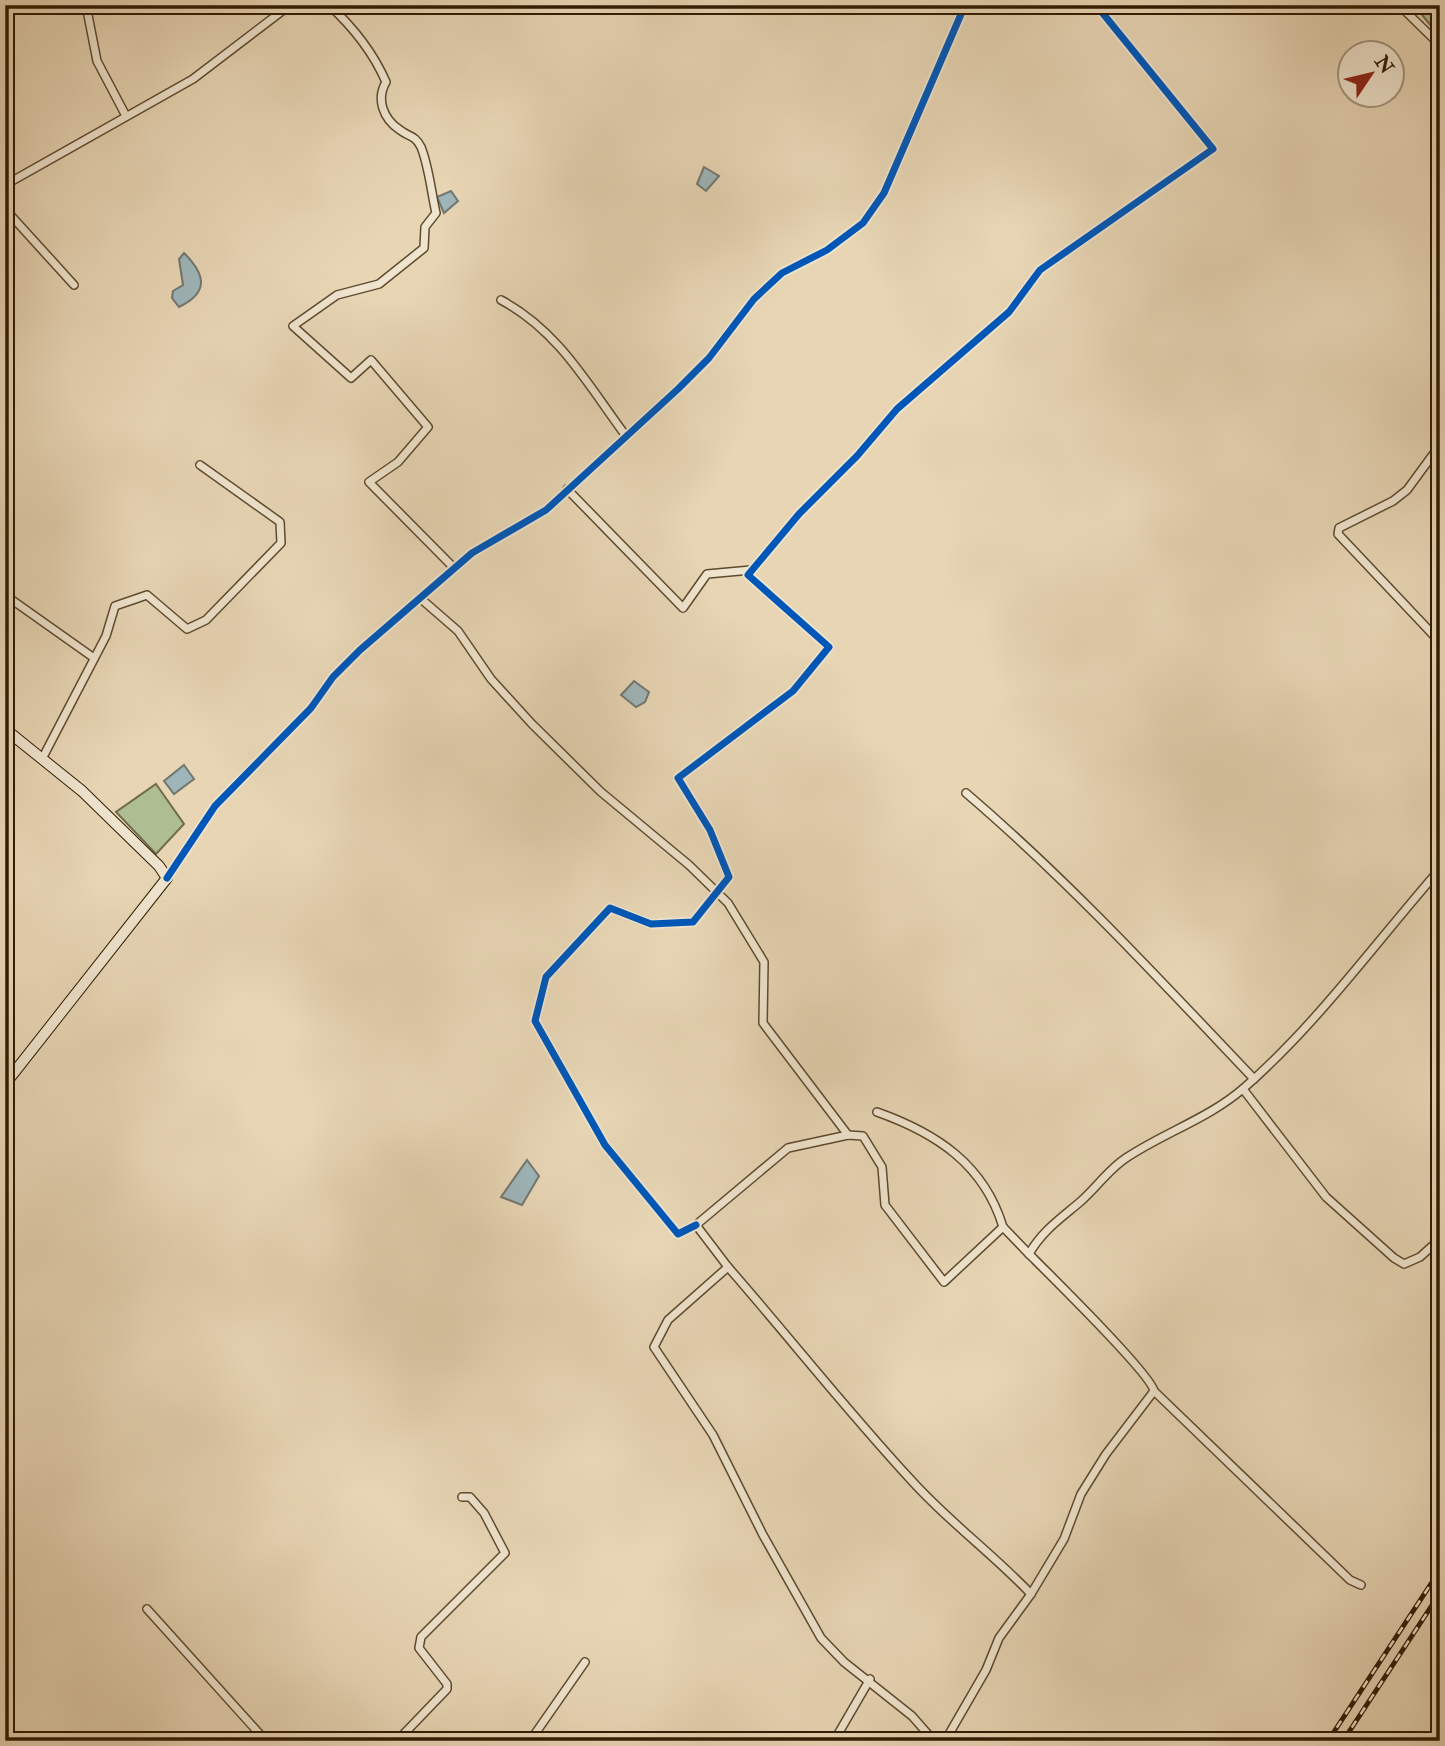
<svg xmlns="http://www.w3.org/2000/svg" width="1445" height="1746" viewBox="0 0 1445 1746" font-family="'IM FELL Double Pica',serif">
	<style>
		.green { fill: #afbe92; stroke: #706c4a; stroke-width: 2 }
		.water { fill: #9eb5ba; stroke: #727770; stroke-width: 2 }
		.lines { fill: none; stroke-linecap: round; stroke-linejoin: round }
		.street-casing { stroke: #5e4a2e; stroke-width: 10 }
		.secondary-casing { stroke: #301b02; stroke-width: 12 }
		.street { stroke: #efe4ce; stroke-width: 7 }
		.secondary { stroke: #efe4ce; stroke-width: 10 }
		.rail-casing { stroke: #301b02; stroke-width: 5 }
		.rail { stroke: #efe4ce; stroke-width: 2.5; stroke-dasharray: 8; stroke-linecap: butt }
		.cycleway-casing { stroke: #efe4ce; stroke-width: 11 }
		.cycleway { stroke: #0057b8; stroke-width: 7 }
	</style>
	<rect width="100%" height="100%" fill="#e7d5b4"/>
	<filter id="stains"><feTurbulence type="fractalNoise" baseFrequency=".00286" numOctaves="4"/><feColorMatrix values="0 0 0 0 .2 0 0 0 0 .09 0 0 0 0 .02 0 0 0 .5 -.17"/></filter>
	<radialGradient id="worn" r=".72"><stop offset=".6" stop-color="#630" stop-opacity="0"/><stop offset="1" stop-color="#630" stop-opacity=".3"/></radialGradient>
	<g class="green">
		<path d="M 1414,5 L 1440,5 L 1440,37 Z"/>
		<path d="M 156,784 L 184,824 L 156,854 L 116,812 Z"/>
	</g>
	<g class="water">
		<path d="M 704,167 L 719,176 L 706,191 L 697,184 Z"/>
		<path d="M 451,191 L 458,201 L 444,213 L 437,197 Z"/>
		<path d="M 184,253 C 205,274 210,292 179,307 L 172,298 L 173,291 L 183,285 L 179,259 Z"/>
		<path d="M 634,681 L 649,692 L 645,702 L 636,707 L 621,695 Z"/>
		<path d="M 184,765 L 194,779 L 174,794 L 164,781 Z"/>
		<path d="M 527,1160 L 539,1176 L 522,1205 L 501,1197 Z"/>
	</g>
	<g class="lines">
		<g class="street-casing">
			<g id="street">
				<path d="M 86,5 L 97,61 L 126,116"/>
				<path d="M 329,5 C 354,28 373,52 386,82 C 376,99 383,119 400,130 C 409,137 415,135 421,147 C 429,167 431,191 436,213 L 425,227 L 424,248 L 379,284 L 337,295 L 293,326 L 351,378 L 371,360 L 428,427 L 398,462 L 369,482 L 454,568"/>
				<path d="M 1399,5 L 1440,45"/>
				<path d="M 5,185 L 193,79 L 290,5"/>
				<path d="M 5,209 L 74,285"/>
				<path d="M 501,300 C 559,331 588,385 626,436"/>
				<path d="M 1440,445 L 1407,490 L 1393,501 L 1339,528 L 1338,534 L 1440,642"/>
				<path d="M 567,489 L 683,608 L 707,574 L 751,570"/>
				<path d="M 5,595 L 94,658"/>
				<path d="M 420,598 L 458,631 L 491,679 L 532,724 L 601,792 L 689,865 L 728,903 L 764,962 L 763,1023 L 848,1135"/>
				<path d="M 42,759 L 106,636 L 115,606 L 147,595 L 187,629 L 206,620 L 281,543 L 280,522 L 200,465"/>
				<path d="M 966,793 C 1069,881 1161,981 1254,1079"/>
				<path d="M 167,878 L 215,806 L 311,708 L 333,677 L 360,650 L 472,553 L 546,510 L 678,389 L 709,358 L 754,299 L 782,273 L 827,250 L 863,223 L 884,193 L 965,5"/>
				<path d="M 1243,1089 L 1326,1197 L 1394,1258 L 1404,1264 L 1420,1257 L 1440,1239"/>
				<path d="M 877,1112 C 936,1133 984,1164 1003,1227"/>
				<path d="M 696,1225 L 678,1234 L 605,1145 L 535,1021 L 546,977 L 610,908 L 651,924 L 693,922 L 729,877 L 710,830 L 678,778 L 793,691 L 829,647 L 748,575 L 799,514 L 857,456 L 897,409 L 1009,312 L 1040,270 L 1213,149 L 1096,5"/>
				<path d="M 728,1267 C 790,1338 848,1412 912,1481 C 949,1522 993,1554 1031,1594"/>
				<path d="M 1154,1391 L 1350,1580 L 1361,1585"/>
				<path d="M 147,1609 L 266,1741"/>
				<path d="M 397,1741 L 447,1689 L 447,1684 L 419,1648 L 421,1637 L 505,1553 L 484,1513 L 470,1497 L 462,1497"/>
				<path d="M 530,1741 L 585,1662"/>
				<path d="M 834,1741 L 870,1679"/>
				<path d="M 934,1741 L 912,1716 L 844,1662 L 821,1638 L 763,1535 L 713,1435 L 654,1347 L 668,1320 L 728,1267 L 696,1225 L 788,1148 L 848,1135 L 863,1136 L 882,1167 L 885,1205 L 944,1282 L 1003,1227 L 1029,1254"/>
				<path d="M 945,1741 L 986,1670 L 999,1638 L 1031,1594 L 1064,1539 L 1081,1494 L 1106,1454 L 1154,1391 C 1151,1374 1048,1273 1029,1254 C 1042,1231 1060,1219 1080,1202 C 1096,1188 1109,1169 1126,1158 C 1165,1132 1210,1118 1245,1087 C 1318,1023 1376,942 1440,869"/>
			</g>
		</g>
		<g class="secondary-casing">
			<path id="secondary" d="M 5,729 L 82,791 L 159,866 L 167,878 L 5,1084"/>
		</g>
		<use href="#street" class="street"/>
		<use href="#secondary" class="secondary"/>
		<g class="rail-casing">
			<g id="rail">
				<path d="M 1328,1741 L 1440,1570"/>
				<path d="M 1343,1741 L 1440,1593"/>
			</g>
		</g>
		<use href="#rail" class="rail"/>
		<g class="cycleway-casing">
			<g id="cycleway">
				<path d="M 167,878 L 215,806 L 311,708 L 333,677 L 360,650 L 472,553 L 546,510 L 678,389 L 709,358 L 754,299 L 782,273 L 827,250 L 863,223 L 884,193 L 965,5"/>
				<path d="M 696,1225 L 678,1234 L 605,1145 L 535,1021 L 546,977 L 610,908 L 651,924 L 693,922 L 729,877 L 710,830 L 678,778 L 793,691 L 829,647 L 748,575 L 799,514 L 857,456 L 897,409 L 1009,312 L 1040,270 L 1213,149 L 1096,5"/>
			</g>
		</g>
		<use href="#cycleway" class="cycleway"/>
	</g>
	<rect width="1445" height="1746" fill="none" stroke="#e7d5b4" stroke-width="28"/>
	<rect x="7" y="7" width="1431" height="1732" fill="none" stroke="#301b02" stroke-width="3.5"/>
	<rect x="14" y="14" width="1417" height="1718" fill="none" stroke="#301b02" stroke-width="2"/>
	<g transform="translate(1371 74) rotate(55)"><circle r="33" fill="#efe4ce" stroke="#a3947c" stroke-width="2"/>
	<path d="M0-5L12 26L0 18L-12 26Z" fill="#8f2418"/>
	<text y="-10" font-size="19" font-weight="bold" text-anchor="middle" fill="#301b02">N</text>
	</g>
	<rect width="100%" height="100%" filter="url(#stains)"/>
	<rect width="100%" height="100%" fill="url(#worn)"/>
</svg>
